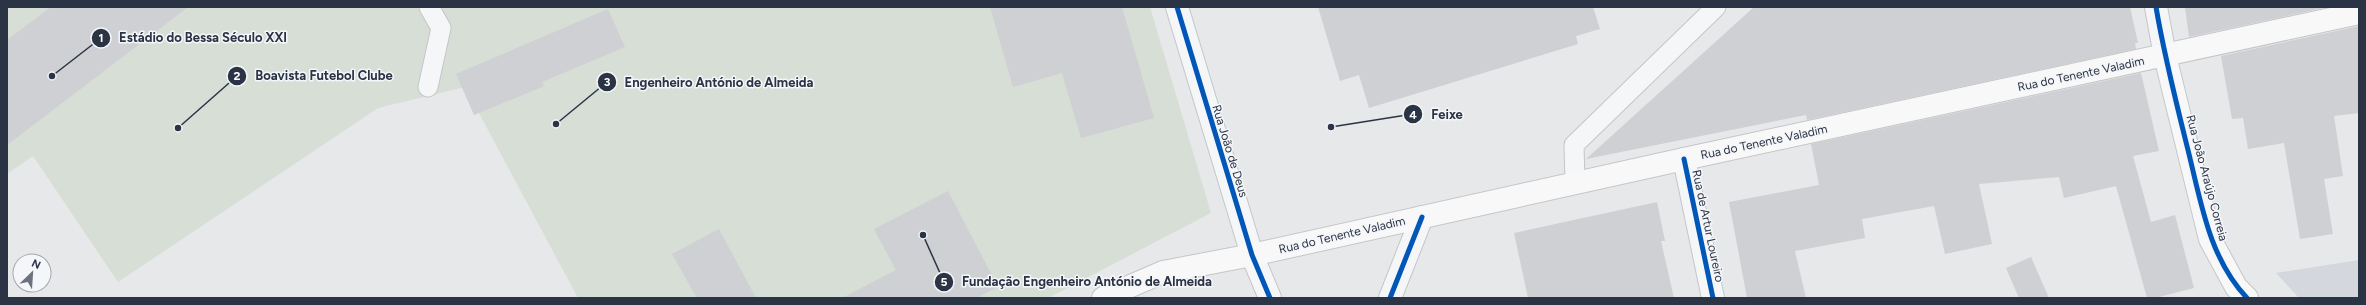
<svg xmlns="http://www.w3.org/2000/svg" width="2366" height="305" viewBox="0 0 2366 305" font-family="Figtree,sans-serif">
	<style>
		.built { fill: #d4d7dd }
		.green { fill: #d6ded6 }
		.building { fill: #ced0d3 }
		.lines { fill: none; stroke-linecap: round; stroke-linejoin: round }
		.lane-casing { stroke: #c4c6c8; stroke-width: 21 }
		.street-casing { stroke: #c4c6c8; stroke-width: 24 }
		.secondary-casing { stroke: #c4c6c8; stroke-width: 24 }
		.lane { stroke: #f5f6f7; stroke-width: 19 }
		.street { stroke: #f5f6f7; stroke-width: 22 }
		.secondary { stroke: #f8f8f8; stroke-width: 22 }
		.cycleway-casing { stroke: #f4f6f9; stroke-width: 8 }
		.cycleway { stroke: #0057b8; stroke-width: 5 }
		.labels { text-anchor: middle; stroke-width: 3; stroke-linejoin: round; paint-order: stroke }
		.street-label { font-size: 12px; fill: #2b3445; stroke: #f4f6f9 }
		.leader { fill: none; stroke: #2b3445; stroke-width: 1.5 }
		.callout-dot { fill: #2b3445; stroke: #f4f6f9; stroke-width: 1.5 }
		.mark-label { font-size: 12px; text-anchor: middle; font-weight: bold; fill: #fff }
		.callout-label { font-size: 13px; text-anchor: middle; font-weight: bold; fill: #2b3445; stroke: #f4f6f9; stroke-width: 3; stroke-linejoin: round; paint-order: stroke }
	</style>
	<rect width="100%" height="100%" fill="#e6e8ea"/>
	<path class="built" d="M 2359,260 L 2359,298 L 2299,298 L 2276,273 Z"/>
	<path class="green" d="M 7,7 L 1150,7 L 1211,213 L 1048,298 L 578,298 L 465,87 L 378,108 L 118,282 L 33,156 L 7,174 Z"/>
	<g class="building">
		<path d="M 51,7 L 188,7 L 7,145 L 7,40 Z"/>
		<path d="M 990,7 L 1122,7 L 1154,118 L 1081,138 L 1062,73 L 1013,87 Z"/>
		<path d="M 1318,7 L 1593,7 L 1600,29 L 1576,36 L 1578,44 L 1369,108 L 1359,75 L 1340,81 Z"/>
		<path d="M 1754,7 L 2130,7 L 2138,43 L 2135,43 L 2136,49 L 1807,120 L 1806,115 L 1586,159 Z"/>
		<path d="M 2185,7 L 2328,7 L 2189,37 Z"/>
		<path d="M 608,9 L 625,47 L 542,82 L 544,86 L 474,115 L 456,74 Z"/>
		<path d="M 2359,26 L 2359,113 L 2334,116 L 2343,176 L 2324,179 L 2333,234 L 2300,239 L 2284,143 L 2248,149 L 2243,118 L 2232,119 L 2221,56 Z"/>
		<path d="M 2141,73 L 2159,151 L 2133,156 L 2151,222 L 2175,215 L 2194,288 L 2155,298 L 2147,298 L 2116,186 L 2064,198 L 2059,177 L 1979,184 L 1992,244 L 1945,254 L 1934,206 L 1862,219 L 1865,238 L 1795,251 L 1806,298 L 1747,298 L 1729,202 L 1819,185 L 1811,144 Z"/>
		<path d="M 948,191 L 998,287 L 976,298 L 842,298 L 896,270 L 874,229 Z"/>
		<path d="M 1657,202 L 1665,241 L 1661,241 L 1674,298 L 1528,298 L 1514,233 Z"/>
		<path d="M 719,229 L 756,298 L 697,298 L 672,254 Z"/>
		<path d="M 2031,257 L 2049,298 L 2019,298 L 2006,268 Z"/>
	</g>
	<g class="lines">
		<g class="lane-casing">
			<g id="lane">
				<path d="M 428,87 L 441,28 L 429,7"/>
				<path d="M 1575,183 L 1574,145 L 1716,7"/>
			</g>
		</g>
		<g class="street-casing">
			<g id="street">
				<path d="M 1177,7 L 1252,255 L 1270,298"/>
				<path d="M 2156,7 L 2165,56"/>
				<path d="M 1684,159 L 1713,298"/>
				<path d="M 1390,298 L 1422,217"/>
			</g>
		</g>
		<g class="secondary-casing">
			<g id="secondary">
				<path d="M 2165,56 L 2210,239 L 2236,287 L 2247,298"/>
				<path d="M 1103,298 L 1163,272 L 1252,255 L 1684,159 L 2359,13"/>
			</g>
		</g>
		<use href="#lane" class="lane"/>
		<use href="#street" class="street"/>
		<use href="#secondary" class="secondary"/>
		<g class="cycleway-casing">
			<g id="cycleway">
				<path d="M 1177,7 L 1252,255 L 1270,298"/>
				<path d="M 2156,7 C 2164,55 2176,102 2188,150 C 2201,202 2209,258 2247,298"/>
				<path d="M 1684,159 L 1713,298"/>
				<path d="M 1390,298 L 1422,217"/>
			</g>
		</g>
		<use href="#cycleway" class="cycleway"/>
	</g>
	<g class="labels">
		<g class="street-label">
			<text transform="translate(2081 74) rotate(-12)" y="4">Rua do Tenente Valadim</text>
			<text transform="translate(1764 142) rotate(-12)" y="4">Rua do Tenente Valadim</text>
			<text transform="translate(1230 151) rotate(73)" y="4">Rua João de Deus</text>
			<text transform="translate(2207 178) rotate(75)" y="4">Rua João Araújo Correia</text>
			<text transform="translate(1708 226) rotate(78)" y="4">Rua de Artur Loureiro</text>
			<text transform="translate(1342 235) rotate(-13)" y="4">Rua do Tenente Valadim</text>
		</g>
	</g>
	<path class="leader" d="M52 76L101 38M178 128L237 76M556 124L607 82M1331 127L1413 114M923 235L944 282"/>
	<g class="callout-dot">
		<circle cx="52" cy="76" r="4"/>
		<circle cx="178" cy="128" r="4"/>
		<circle cx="556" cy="124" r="4"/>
		<circle cx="1331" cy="127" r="4"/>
		<circle cx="923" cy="235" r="4"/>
		<circle cx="101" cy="38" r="10"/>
		<circle cx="237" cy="76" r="10"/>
		<circle cx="607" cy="82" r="10"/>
		<circle cx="1413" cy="114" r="10"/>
		<circle cx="944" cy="282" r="10"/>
	</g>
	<g class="mark-label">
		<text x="101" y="42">1</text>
		<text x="237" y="80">2</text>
		<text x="607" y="86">3</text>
		<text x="1413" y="119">4</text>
		<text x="944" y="286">5</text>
	</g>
	<g class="callout-label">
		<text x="203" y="42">Estádio do Bessa Século XXI</text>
		<text x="324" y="80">Boavista Futebol Clube</text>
		<text x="719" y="87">Engenheiro António de Almeida</text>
		<text x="1447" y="119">Feixe</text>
		<text x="1087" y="286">Fundação Engenheiro António de Almeida</text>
	</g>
	<rect width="2366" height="305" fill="none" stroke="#2b3445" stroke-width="16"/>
	<g transform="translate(32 273) rotate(25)"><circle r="19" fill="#f4f6f9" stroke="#a4a8b1"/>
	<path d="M0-3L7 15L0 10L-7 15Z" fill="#6c737f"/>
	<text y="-6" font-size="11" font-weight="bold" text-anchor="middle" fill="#2b3445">N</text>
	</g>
</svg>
